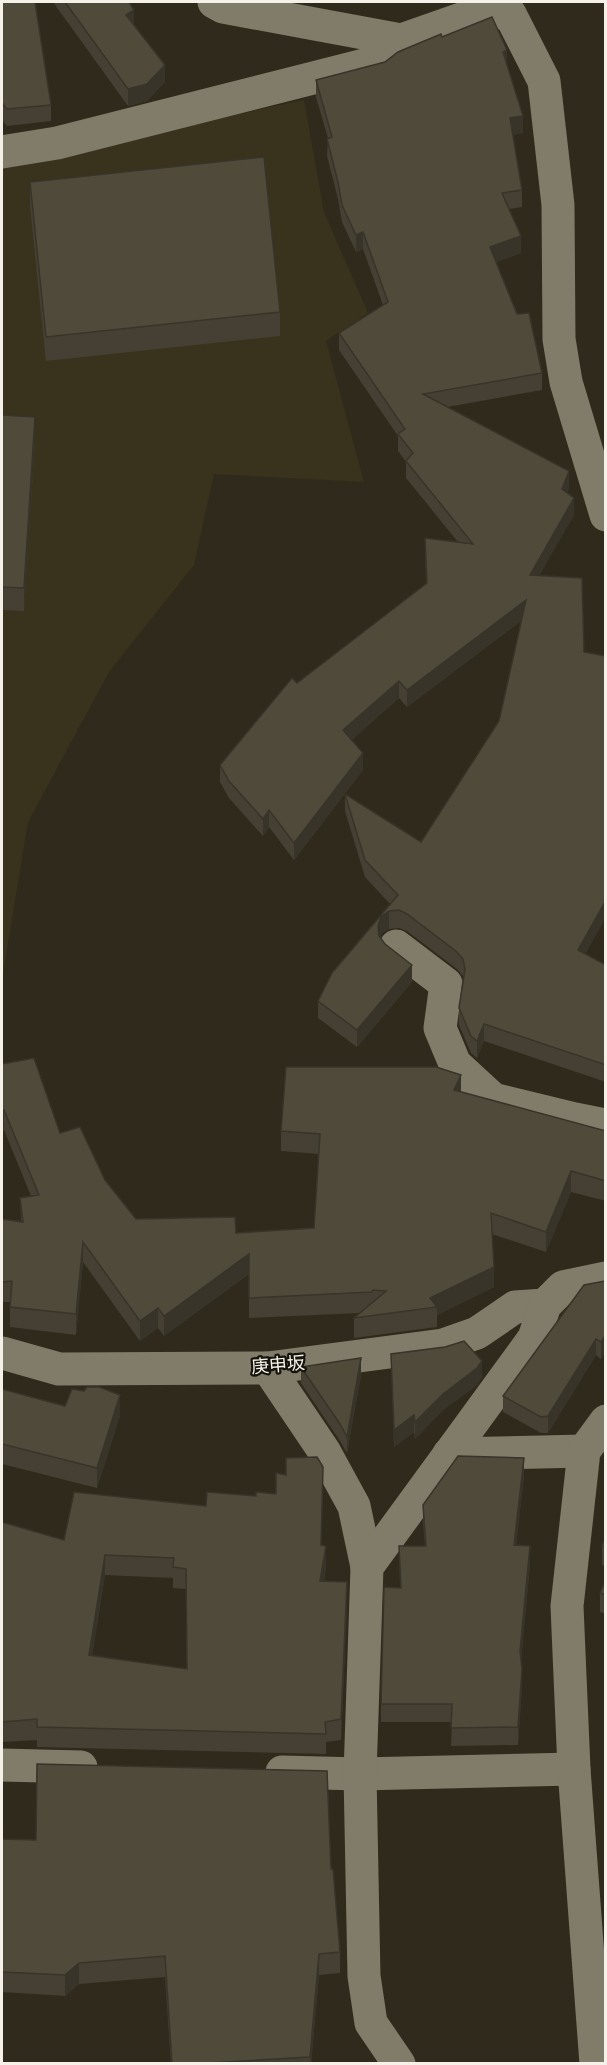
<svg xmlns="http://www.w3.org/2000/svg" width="607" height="2065" viewBox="0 0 607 2065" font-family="'Exo 2','Noto Sans JP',sans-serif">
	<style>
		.built { fill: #39321d }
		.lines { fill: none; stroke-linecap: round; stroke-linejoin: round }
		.street { stroke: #817b6a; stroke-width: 33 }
		.wall { fill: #454033; fill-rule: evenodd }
		.shaded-wall { fill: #383429 }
		.building { fill: #504a3b; stroke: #383429; stroke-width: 1.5; fill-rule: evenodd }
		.labels { text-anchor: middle; stroke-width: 4.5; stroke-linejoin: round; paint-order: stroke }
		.street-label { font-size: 18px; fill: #f5f1e8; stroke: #15130c }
	</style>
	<rect width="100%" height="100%" fill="#2f2a1b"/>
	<path class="built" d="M 304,100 L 324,212 L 368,313 L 326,341 L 364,482 L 214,474 L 194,565 L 109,672 L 28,822 L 2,980 L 2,164 Z"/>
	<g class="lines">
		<g class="street">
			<path d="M 214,2 L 223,7 L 401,40"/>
			<path d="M 2,152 L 57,143 L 380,61 L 401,40 L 484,11 L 510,14 L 544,81 L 558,205 L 559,339 L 566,382 L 606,515"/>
			<path d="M 396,946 L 446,984 L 440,1028 L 455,1064 L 493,1099 L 575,1119 L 606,1125"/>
			<path d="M 2,1353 L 59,1369 L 268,1368 L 443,1345 L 477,1333 L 515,1307 L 545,1305"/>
			<path d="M 268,1368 L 324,1451 L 354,1506 L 367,1567"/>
			<path d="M 449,1454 L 584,1451"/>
			<path d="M 2,1765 L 81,1767"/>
			<path d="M 282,1772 L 360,1774 L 574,1769"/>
			<path d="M 399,2064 L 371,2023 L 364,1976 L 360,1774 L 367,1567 L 534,1338 L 545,1305 L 563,1287 L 606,1278"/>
			<path d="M 596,2064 L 574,1769 L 567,1606 L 584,1451 L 606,1421"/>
		</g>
	</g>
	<g class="wall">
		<path d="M 2,2 L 51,105 L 51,121 L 7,126 L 2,120 Z"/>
		<path d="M 53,2 L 129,2 L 134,25 L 165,82 L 147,101 L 128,106 Z"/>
		<path d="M 442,37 L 507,65 L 523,133 L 513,135 L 522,190 L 522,207 L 509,209 L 521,253 L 496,262 L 542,373 L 542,390 L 447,407 L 569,488 L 567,493 L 574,515 L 539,575 L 584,652 L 606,656 L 606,917 L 585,954 L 606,965 L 606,1082 L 484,1041 L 477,1058 L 471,1053 L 459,1025 L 459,1008 L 463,976 L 457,969 L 407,931 L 399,928 L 389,929 L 381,934 L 380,938 L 412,982 L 357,1047 L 318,1018 L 318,1001 L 390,904 L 365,877 L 345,811 L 345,794 L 421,842 L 499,721 L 521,621 L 407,707 L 399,698 L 351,740 L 363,770 L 294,860 L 269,827 L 263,836 L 229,798 L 220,782 L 220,765 L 297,683 L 426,584 L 425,538 L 458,542 L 406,478 L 406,462 L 398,451 L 398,436 L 339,350 L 339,333 L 383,305 L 363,249 L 356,252 L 342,222 L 338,199 L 327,156 L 328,138 L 316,97 L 316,80 L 385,62 Z"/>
		<path d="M 30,182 L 280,312 L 280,336 L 46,361 L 30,206 Z"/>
		<path d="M 2,415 L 35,440 L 24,611 L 2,610 Z"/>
		<path d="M 2,1064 L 60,1133 L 105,1180 L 136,1219 L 236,1233 L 314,1228 L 319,1154 L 281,1151 L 281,1131 L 461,1092 L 606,1131 L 606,1201 L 571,1192 L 546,1252 L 492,1234 L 494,1287 L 437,1315 L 437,1327 L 354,1338 L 354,1318 L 360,1313 L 249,1318 L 249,1274 L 164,1336 L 158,1328 L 140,1341 L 83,1262 L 76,1335 L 10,1327 L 10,1302 L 2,1302 L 2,1219 L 21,1221 L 20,1198 L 31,1196 L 4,1130 L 2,1131 Z"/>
		<path d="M 606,1281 L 606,1351 L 601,1359 L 596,1355 L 548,1433 L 541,1433 L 503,1412 L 503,1396 Z"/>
		<path d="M 391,1354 L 482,1377 L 477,1385 L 443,1410 L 415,1439 L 414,1432 L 394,1447 Z"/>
		<path d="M 301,1367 L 361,1375 L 347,1453 L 340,1441 L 301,1383 Z"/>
		<path d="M 2,1389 L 65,1406 L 120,1416 L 97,1488 L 2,1464 Z"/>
		<path d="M 286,1458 L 323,1488 L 321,1545 L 326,1566 L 324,1581 L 347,1603 L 341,1740 L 326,1742 L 326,1754 L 37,1747 L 37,1740 L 2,1742 L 2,1522 L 64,1540 L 206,1506 L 256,1496 L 276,1494 L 286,1475 ZM 105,1575 L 173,1578 L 173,1588 L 186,1589 L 187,1669 L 92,1656 Z"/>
		<path d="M 524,1476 L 516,1545 L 530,1564 L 521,1660 L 522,1687 L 518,1745 L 451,1746 L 452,1722 L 381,1722 L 381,1704 L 400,1588 L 399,1546 L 425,1546 L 423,1522 L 423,1505 Z"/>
		<path d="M 606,1535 L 606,1566 L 602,1565 L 602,1546 Z"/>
		<path d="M 606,1580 L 606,1614 L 600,1612 L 600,1593 Z"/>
		<path d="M 2,1839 L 331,1869 L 340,1952 L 340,1973 L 319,1975 L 311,2064 L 171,2064 L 165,1977 L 79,1984 L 65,1996 L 2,1992 Z"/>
	</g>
	<g class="shaded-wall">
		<path d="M 134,10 L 134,27 L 126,15 Z"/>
		<path d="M 507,50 L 507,67 L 503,52 Z"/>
		<path d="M 165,65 L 165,82 L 147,101 L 128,106 L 128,89 Z"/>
		<path d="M 523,116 L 523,133 L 510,136 L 510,118 Z"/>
		<path d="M 363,232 L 363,249 L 356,252 L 356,235 Z"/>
		<path d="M 521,236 L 521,253 L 490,264 L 490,247 Z"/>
		<path d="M 35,417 L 35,440 L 24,611 L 24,588 Z"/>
		<path d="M 569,471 L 569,488 L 562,506 L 562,489 Z"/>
		<path d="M 574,498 L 574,515 L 530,592 L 530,575 Z"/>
		<path d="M 526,600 L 526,617 L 407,707 L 407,690 Z"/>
		<path d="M 399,681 L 399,698 L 343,748 L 343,730 Z"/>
		<path d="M 363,753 L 363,770 L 294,860 L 294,843 Z"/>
		<path d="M 269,810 L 269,827 L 263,836 L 263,819 Z"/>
		<path d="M 606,900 L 606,917 L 578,967 L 578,950 Z"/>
		<path d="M 389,911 L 389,929 L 381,934 L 378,943 L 378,926 L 381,917 Z"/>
		<path d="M 412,965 L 412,982 L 357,1047 L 357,1030 Z"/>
		<path d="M 484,1024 L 484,1041 L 477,1058 L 477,1041 Z"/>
		<path d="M 461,1075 L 461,1095 L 454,1090 Z"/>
		<path d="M 4,1110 L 4,1130 L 2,1131 L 2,1111 Z"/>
		<path d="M 571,1171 L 571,1192 L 546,1252 L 546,1232 Z"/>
		<path d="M 83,1242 L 83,1262 L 76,1335 L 76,1314 Z"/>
		<path d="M 249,1254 L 249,1274 L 164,1336 L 164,1316 Z"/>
		<path d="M 494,1267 L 494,1287 L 437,1315 L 437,1307 L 430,1298 Z"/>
		<path d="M 158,1308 L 158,1328 L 140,1341 L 140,1321 Z"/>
		<path d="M 606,1335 L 606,1351 L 601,1359 L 601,1342 Z"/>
		<path d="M 596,1339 L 596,1355 L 548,1433 L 548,1416 Z"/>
		<path d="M 361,1358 L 361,1375 L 347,1453 L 347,1437 Z"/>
		<path d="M 482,1361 L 482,1377 L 477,1385 L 443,1410 L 415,1439 L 415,1422 L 443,1394 Z"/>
		<path d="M 120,1395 L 120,1416 L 97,1488 L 97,1468 Z"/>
		<path d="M 414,1415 L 414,1432 L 394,1447 L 394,1430 Z"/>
		<path d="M 524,1458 L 524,1476 L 514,1563 L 514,1545 Z"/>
		<path d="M 326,1546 L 326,1566 L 320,1601 L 320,1581 Z"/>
		<path d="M 530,1546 L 530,1564 L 520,1669 L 520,1651 Z"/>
		<path d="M 105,1555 L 105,1575 L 89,1676 L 89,1655 Z"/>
		<path d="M 347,1582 L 347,1603 L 341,1740 L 341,1719 Z"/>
		<path d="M 522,1669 L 522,1687 L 518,1745 L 518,1727 Z"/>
		<path d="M 319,1954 L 319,1975 L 311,2064 L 310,2064 Z"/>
		<path d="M 79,1963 L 79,1984 L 65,1996 L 65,1975 Z"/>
	</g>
	<g class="building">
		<path d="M 2,2 L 35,2 L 51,105 L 7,109 L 2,103 Z"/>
		<path d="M 65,2 L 129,2 L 134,10 L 126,15 L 165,65 L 147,84 L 128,89 Z"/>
		<path d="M 492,17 L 507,50 L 503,52 L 523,116 L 510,118 L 522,190 L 502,193 L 521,236 L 490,247 L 517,314 L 529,313 L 542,373 L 423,394 L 569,471 L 562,489 L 574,498 L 530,575 L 582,578 L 584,652 L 606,656 L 606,900 L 578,950 L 606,965 L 606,1065 L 484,1024 L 477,1041 L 471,1036 L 459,1008 L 465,969 L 463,959 L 457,952 L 407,914 L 399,910 L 389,911 L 381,917 L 378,926 L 379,936 L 385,944 L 412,965 L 357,1030 L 318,1001 L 332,973 L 398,895 L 365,860 L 345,794 L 421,842 L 499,721 L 526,600 L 407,690 L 399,681 L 343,730 L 363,753 L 294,843 L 269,810 L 263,819 L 229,781 L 220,765 L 292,678 L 297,683 L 427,583 L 425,538 L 473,544 L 406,461 L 413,453 L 398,434 L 405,429 L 339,333 L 388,302 L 363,232 L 356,235 L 342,205 L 338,182 L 327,139 L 332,137 L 316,80 L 385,62 L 398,52 L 441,34 L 442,37 Z"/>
		<path d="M 264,157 L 280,312 L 46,337 L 30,182 Z"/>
		<path d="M 2,415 L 35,417 L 24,588 L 2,587 Z"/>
		<path d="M 34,1058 L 60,1133 L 80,1127 L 105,1180 L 136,1219 L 235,1217 L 236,1233 L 314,1228 L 320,1134 L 281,1131 L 286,1067 L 436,1067 L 461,1075 L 454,1090 L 606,1131 L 606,1181 L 571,1171 L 546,1232 L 491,1213 L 494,1267 L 430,1298 L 437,1307 L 354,1318 L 386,1291 L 373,1290 L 372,1292 L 249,1298 L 249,1254 L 164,1316 L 158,1308 L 140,1321 L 83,1242 L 76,1314 L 10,1307 L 12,1281 L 2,1282 L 2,1219 L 23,1222 L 20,1198 L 39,1195 L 4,1110 L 2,1111 L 2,1064 Z"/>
		<path d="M 605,1281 L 606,1281 L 606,1335 L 601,1342 L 596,1339 L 548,1416 L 541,1417 L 503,1396 L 584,1285 Z"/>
		<path d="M 464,1341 L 482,1361 L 477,1368 L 443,1394 L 415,1422 L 414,1415 L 394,1430 L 391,1354 L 445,1347 Z"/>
		<path d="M 361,1358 L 347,1437 L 340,1424 L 301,1367 Z"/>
		<path d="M 87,1387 L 99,1387 L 120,1395 L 97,1468 L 2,1444 L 2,1389 L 65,1406 L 72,1389 L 84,1391 Z"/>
		<path d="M 458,1456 L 524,1458 L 514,1545 L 530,1546 L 520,1651 L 522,1669 L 518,1727 L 451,1728 L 452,1704 L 381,1704 L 384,1587 L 401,1588 L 399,1546 L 426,1546 L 423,1505 Z"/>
		<path d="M 317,1457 L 323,1467 L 321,1545 L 326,1546 L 320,1581 L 347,1582 L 341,1719 L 325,1722 L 326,1734 L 37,1727 L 37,1719 L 2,1722 L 2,1522 L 64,1540 L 74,1492 L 206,1506 L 207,1492 L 256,1496 L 256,1492 L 276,1494 L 276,1473 L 286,1475 L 286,1458 ZM 105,1555 L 174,1558 L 173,1567 L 186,1569 L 187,1669 L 89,1655 Z"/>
		<path d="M 606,1535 L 606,1547 L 602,1546 Z"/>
		<path d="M 606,1580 L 606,1595 L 600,1593 Z"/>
		<path d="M 37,1764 L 327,1771 L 331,1869 L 333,1869 L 340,1952 L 319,1954 L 310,2057 L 192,2064 L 172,2064 L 165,1956 L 79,1963 L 65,1975 L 2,1972 L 2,1839 L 36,1840 Z"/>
	</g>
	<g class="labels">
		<g class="street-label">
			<text transform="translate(278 1365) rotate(-5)" y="6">庚申坂</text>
		</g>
	</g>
	<rect width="607" height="2065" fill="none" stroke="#f5f1e8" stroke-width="6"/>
</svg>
